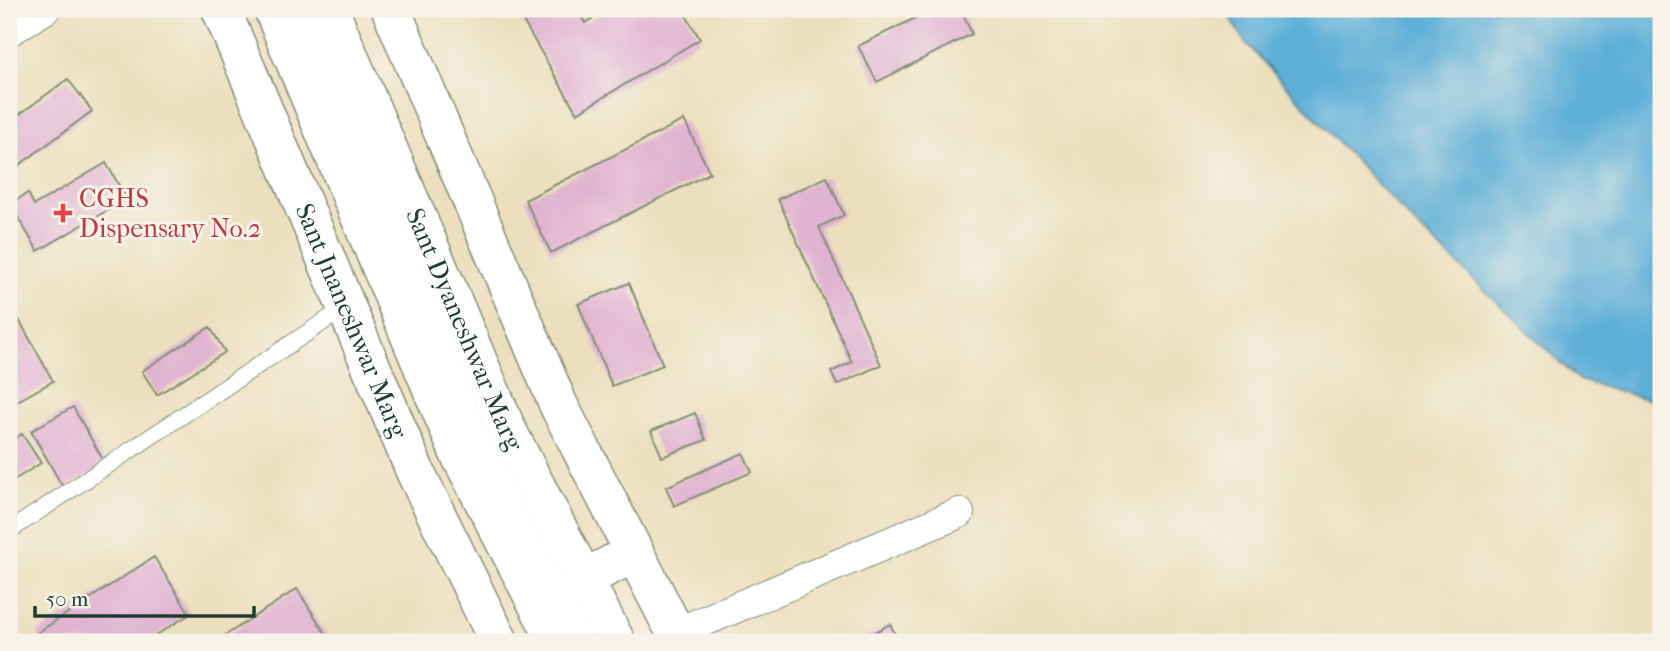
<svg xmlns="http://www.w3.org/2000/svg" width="1670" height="651" viewBox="0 0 1670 651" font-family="'IM FELL French Canon',serif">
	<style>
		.water { fill: #5dafd8; stroke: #3e7686; stroke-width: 2 }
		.building { fill: #e0b3d1 }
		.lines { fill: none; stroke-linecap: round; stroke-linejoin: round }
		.service-casing { stroke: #868e78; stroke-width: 18 }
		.minor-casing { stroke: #868e78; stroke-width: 32 }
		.tertiary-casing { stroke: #868e78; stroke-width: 41 }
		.primary-casing { stroke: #868e78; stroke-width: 41 }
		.service { stroke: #fff; stroke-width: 16 }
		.minor { stroke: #fff; stroke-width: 30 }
		.tertiary { stroke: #fff; stroke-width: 38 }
		.primary { stroke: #fff; stroke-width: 38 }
		.health-dot { fill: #e0444e; stroke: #f7f3e8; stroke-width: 2.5 }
		.labels { text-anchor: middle; stroke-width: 6; stroke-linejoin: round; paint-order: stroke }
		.health-label { font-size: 26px; fill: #be3a42; stroke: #f7f3e8; text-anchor: start }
		.street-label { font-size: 26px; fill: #1f3d34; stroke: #f7f3e8 }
	</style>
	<rect width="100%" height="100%" fill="#f7f3e8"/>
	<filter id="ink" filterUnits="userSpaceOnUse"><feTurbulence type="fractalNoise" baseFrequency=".0143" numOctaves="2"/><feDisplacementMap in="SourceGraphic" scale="14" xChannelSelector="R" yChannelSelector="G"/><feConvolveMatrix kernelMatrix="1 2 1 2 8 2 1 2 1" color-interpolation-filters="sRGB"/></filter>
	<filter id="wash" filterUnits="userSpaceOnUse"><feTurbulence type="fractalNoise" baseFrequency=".00686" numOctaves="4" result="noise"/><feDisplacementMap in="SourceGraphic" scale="28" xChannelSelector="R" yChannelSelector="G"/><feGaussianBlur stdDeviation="1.57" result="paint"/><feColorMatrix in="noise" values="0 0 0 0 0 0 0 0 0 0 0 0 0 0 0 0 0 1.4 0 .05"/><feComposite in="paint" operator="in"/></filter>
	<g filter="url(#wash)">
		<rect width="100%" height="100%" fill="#ecdfbd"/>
		<path class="water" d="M 1225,9 L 1661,9 L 1661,403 L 1579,380 L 1412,221 L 1244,41 Z"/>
		<g id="blocks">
			<g class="building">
				<path d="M 516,9 L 577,9 L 585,23 L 608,9 L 640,9 L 642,12 L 648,9 L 682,9 L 700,39 L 577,113 Z"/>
				<path d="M 934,9 L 961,9 L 972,34 L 877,82 L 858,46 Z"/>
				<path d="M 68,79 L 92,111 L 14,169 L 9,161 L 9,122 Z"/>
				<path d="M 684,120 L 710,173 L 551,253 L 525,200 Z"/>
				<path d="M 106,163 L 127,199 L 38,251 L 10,204 L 28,193 L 34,205 Z"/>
				<path d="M 827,177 L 844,215 L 819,227 L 881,365 L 837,385 L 831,372 L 852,362 L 778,199 Z"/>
				<path d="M 629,283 L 663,365 L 612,386 L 578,304 Z"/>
				<path d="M 18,318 L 53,381 L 14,403 L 9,394 L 9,323 Z"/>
				<path d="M 210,327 L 225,352 L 157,395 L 142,371 Z"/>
				<path d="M 73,407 L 106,465 L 64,489 L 31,431 Z"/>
				<path d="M 695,413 L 706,440 L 662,457 L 651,431 Z"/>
				<path d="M 22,434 L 41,463 L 9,483 L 9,442 Z"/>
				<path d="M 743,453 L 752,472 L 674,506 L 666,487 Z"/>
				<path d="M 154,557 L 190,614 L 145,642 L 43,642 L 37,633 Z"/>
				<path d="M 297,589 L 331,642 L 215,642 Z"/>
				<path d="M 890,624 L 899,642 L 857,642 Z"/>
			</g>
		</g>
	</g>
	<g filter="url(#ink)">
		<use href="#blocks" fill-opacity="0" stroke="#868e78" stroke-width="2"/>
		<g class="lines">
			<g class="service-casing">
				<g id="service">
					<path d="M 301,9 L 483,442 L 586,642"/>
					<path d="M 9,531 L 346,307"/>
				</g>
			</g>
			<g class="minor-casing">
				<g id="minor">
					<path d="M 9,31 L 45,9"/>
					<path d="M 676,633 L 959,513"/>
				</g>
			</g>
			<g class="tertiary-casing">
				<g id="tertiary">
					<path id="s1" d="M 221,9 L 415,471 L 499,642"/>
					<path d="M 391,9 L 559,406 L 669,620 L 682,642"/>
				</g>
			</g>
			<g class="primary-casing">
				<g id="primary">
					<path d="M 273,9 L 459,453 L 557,642"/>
					<path id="s2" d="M 329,9 L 507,430 L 616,642"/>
					<path d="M 583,579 L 634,553"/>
				</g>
			</g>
			<use href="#service" class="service"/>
			<use href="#minor" class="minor"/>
			<use href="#tertiary" class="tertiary"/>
			<use href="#primary" class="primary"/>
		</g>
	</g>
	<path class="health-dot" d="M59.5 202.5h7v7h7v7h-7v7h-7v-7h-7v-7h7z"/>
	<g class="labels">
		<g class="health-label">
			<text x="79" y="207">CGHS<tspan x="79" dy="30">Dispensary No.2</tspan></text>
		</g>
		<g class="street-label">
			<text dy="9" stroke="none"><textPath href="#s1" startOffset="338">Sant Jnaneshwar Marg</textPath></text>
			<text dy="9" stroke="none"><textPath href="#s2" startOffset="348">Sant Dyaneshwar Marg</textPath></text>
		</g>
	</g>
	<rect width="1670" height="651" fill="none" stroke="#f7f3e8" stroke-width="35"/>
	<path d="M35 606v10h219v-10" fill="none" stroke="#1f3d34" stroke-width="3.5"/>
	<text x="46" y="606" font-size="21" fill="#1f3d34" stroke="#f7f3e8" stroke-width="5" paint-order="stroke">50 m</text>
</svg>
